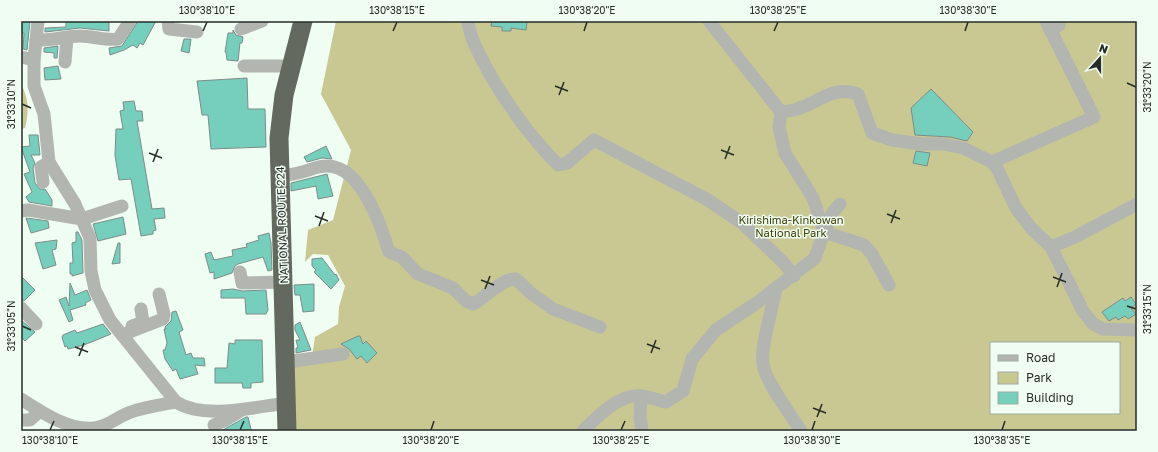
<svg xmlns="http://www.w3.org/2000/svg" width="1158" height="452" viewBox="0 0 1158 452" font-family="'Golos Text',sans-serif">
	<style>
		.green { fill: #c9c892; fill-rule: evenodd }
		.building { fill: #75cfbc; stroke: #7d8c88 }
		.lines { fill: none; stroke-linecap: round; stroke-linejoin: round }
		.minor { stroke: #b2b5b0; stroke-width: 13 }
		.highway { stroke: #63695e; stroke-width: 19 }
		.ticks { fill: none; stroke: #272c28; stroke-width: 1.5 }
		.labels { text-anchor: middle; stroke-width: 3; stroke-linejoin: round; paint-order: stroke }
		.park-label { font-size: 11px; fill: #424007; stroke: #f0fdf3 }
		.street-label { font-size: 11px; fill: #272c28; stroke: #f0fdf3 }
		.neatline { fill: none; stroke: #272c28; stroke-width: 1.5 }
		.ticks-label { font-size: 10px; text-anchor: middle; fill: #272c28 }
	</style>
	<rect width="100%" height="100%" fill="#f0fdf3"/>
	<g class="green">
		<path d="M 336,21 L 1137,21 L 1137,431 L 296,431 L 294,366 L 311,363 L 315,337 L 338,324 L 339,307 L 345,286 L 328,255 L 313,254 L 305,262 L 308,230 L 333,220 L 351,150 L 321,94 ZM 991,343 L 1119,343 L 1119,413 L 991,413 Z"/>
		<path d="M 21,84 C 29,99 29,112 25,128 L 21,129 Z"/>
	</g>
	<g class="building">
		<path d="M 21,21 L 30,21 L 27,50 L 23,49 L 24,33 L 21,33 Z"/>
		<path d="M 66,21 L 109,21 L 109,31 L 80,28 L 45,32 L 45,28 L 66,27 Z"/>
		<path d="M 138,21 L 156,21 L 143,45 L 140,43 L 137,48 L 133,45 L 124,50 L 110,55 L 109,48 L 122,46 Z"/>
		<path d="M 492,21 L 527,21 L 526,30 L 511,28 L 511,31 L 502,31 L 502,27 L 491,26 Z"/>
		<path d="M 233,30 L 236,35 L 243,37 L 242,43 L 240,43 L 238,61 L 227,60 L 226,52 L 225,52 L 228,33 L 233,33 Z"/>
		<path d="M 184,39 L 191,39 L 189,53 L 181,51 Z"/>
		<path d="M 58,46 L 57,58 L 54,58 L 54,53 L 44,52 L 44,48 Z"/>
		<path d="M 58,66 L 61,79 L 45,80 L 44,68 Z"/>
		<path d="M 247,78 L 248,109 L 265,109 L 266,147 L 211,149 L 208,115 L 202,115 L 197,81 Z"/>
		<path d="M 931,89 L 973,132 L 967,141 L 950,137 L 915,135 L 911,108 Z"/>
		<path d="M 134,101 L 136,111 L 142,111 L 143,121 L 137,121 L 152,209 L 164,208 L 165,218 L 154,219 L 156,230 L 153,231 L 153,234 L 141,236 L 131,179 L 119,180 L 115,155 L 116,129 L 123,129 L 120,111 L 124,110 L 123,102 Z"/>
		<path d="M 29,135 L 38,135 L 40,155 L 31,155 L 35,163 L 33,168 L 35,183 L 40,189 L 45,189 L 52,200 L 52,206 L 29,202 L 26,197 L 32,192 L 24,174 L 30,172 L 21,147 L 30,146 Z"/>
		<path d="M 326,146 L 332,159 L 322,158 L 307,162 L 304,157 Z"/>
		<path d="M 916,151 L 930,153 L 927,166 L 913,163 Z"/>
		<path d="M 327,174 L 333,196 L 318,199 L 316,186 L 291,191 L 291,183 Z"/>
		<path d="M 123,217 L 126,234 L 98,241 L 93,224 Z"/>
		<path d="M 26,218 L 48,221 L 49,228 L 31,233 Z"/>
		<path d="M 76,232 L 78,232 L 82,240 L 83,273 L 72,276 L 72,274 L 70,274 L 70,263 L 73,263 L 72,243 L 76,242 Z"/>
		<path d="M 269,233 L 271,243 L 272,270 L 268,271 L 263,257 L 238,264 L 235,266 L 232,273 L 214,279 L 214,272 L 210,273 L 205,254 L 211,252 L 214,260 L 233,256 L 232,250 L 247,247 L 246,244 L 259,240 L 258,236 Z"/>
		<path d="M 57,240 L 56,249 L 52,250 L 56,265 L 43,269 L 35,243 Z"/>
		<path d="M 118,243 L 120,243 L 120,263 L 112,264 Z"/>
		<path d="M 322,258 L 335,275 L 336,274 L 339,280 L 331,289 L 314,272 L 316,270 L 312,266 L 312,259 Z"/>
		<path d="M 21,276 L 35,290 L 24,301 L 21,300 Z"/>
		<path d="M 70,283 L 75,295 L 87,290 L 91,300 L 85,303 L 86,305 L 70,310 L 73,320 L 69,322 L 59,300 L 66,297 L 69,306 Z"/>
		<path d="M 314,284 L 314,311 L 303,312 L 300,295 L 295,295 L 294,285 Z"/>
		<path d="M 233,289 L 242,291 L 266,290 L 268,310 L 266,314 L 246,314 L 245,298 L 221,298 L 221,290 Z"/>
		<path d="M 1131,297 L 1136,304 L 1131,308 L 1136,314 L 1128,319 L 1125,316 L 1118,320 L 1116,317 L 1109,321 L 1102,312 L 1123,298 L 1125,301 Z"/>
		<path d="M 176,311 L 183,330 L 179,332 L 186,355 L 191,353 L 193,358 L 204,358 L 205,366 L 195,365 L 198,374 L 180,379 L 176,369 L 173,371 L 165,359 L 163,350 L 165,350 L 167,343 L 164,329 L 166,329 L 165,327 L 171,321 L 172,312 Z"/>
		<path d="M 21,320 L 35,332 L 25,341 L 21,337 Z"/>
		<path d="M 300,322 L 311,350 L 296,353 L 296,348 L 298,348 L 296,340 L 300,340 L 295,330 L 295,325 Z"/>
		<path d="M 103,324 L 111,334 L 84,345 L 68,349 L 67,346 L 65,347 L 62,337 L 63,335 L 75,330 L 77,333 Z"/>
		<path d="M 358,336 L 360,336 L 363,344 L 366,341 L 377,353 L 367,363 L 361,356 L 357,359 L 349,349 L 341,344 Z"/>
		<path d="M 235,340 L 262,340 L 263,382 L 251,383 L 251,388 L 243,388 L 242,383 L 215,383 L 215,368 L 227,368 L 229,343 L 235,344 Z"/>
		<path d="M 246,417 L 248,417 L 251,429 L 250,431 L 221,431 Z"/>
	</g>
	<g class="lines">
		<g class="minor">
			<path d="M 38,21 L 34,60 L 34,86 L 44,114 L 49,162 L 75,204 L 90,238 L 91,271 L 95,290 L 110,320 L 176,402 C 205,420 254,407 287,403"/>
			<path d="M 168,21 L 169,29 L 197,32"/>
			<path d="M 468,21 C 470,39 479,53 487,69 C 507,105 530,136 558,165 L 567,163 L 594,140 L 708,200 L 742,223 L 784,263 L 794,276"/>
			<path d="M 241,29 L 262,21"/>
			<path d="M 1050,30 L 1059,25 L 1058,21"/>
			<path d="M 36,40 C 51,41 66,36 80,36 C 93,36 106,41 118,39 L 130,21"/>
			<path d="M 21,57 L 34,60"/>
			<path d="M 65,62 L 67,38"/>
			<path d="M 244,66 L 291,66"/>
			<path d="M 781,112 C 787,111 792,111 797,109 C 818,103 833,85 858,94 L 872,133 L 892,140 L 922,144 L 943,144 L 963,148 L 992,162 L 997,168 L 1016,208 L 1031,228 L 1051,247 L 1083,311 L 1093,324 L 1103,329 L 1137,330"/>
			<path d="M 992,162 L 1094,117 L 1046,21"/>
			<path d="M 281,176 C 288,175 295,174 302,172 C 310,170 317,166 326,166 C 361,165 381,225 389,252 L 402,257 L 418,274 L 453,288 L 466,301 L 473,304 C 485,298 502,278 516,279 L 532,294 L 553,309 L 600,327"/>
			<path d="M 43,182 L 41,167 L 49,162"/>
			<path d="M 840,204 L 833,212 L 824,232 L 864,245 L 872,254 L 889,285"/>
			<path d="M 21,211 L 28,210 L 82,219 L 122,206"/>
			<path d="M 1051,247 L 1075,237 L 1137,204"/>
			<path d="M 240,272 L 242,283 L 284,282"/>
			<path d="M 776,288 C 773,306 760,348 763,364 C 765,381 791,415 801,431"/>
			<path d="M 21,308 L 36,324"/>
			<path d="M 132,326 L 143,322 L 141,309"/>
			<path d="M 122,335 L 163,319 L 164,314 L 159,294"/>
			<path d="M 286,362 L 343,354"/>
			<path d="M 641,396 L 640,417 L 642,431"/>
			<path d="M 21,399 C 41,412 69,431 94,428 C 108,427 118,416 131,412 C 145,407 161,405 176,402"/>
			<path d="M 21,420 L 30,420 L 40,411"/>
			<path d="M 214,425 L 224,421 L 242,410"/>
			<path d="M 583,431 C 597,417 620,393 641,396 C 649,397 658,400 666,402 L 683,391 L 692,359 L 716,330 L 758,302 L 815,258 L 824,232 L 813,198 L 785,153 L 779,127 L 781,112 L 709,21"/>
		</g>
		<path class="highway" d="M 287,431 L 279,138 L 284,95 L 303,21"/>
	</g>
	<path class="ticks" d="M 203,31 L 207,22M 393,31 L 397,22M 584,31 L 587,22M 774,31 L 778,22M 965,31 L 968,22M 1127,83 L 1136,87M 555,86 L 568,91M 559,95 L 564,82M 22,104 L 31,108M 721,150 L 734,155M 149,153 L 162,158M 725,159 L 730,146M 153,162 L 158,149M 887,214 L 900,219M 315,216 L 328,221M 891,223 L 896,210M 319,226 L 324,212M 1053,277 L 1066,282M 481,280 L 494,285M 1057,287 L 1062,273M 485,289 L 490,276M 1127,306 L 1136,309M 22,326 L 31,330M 647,344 L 660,349M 75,347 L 88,352M 651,353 L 656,340M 79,356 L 84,343M 813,408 L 826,413M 817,417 L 822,404M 50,430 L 54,421M 240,430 L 244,421M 431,430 L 434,421M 621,430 L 625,421M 812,430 L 815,421M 1002,430 L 1005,421"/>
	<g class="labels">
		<g class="park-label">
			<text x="791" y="224">Kirishima-Kinkowan<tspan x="791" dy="13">National Park</tspan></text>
		</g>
		<g class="street-label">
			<text transform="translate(282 225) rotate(-92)" y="4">NATIONAL ROUTE 224</text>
		</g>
	</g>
	<rect width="1158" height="452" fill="none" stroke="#f0fdf3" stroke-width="44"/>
	<rect x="990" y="342" width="130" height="72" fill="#f0fdf3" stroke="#a0a9a2"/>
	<rect x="998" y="355" width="20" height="6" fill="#b2b5b0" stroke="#a0a9a2"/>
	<text x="1026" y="362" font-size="12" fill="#272c28">Road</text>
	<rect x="998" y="372" width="20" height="12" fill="#c9c892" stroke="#a0a9a2"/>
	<text x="1026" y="382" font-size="12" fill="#272c28">Park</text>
	<rect x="998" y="392" width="20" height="12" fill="#75cfbc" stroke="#a0a9a2"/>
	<text x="1026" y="402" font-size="12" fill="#272c28">Building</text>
	<g transform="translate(1100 58) rotate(21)" stroke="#f0fdf3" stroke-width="3" paint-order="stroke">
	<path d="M0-3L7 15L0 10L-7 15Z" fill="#272c28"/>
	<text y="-6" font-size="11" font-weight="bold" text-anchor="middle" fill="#272c28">N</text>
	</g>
	<rect x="22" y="22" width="1114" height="408" class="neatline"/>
	<g class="ticks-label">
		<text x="207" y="14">130°38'10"E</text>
		<text x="397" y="14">130°38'15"E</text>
		<text x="587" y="14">130°38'20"E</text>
		<text x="778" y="14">130°38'25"E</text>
		<text x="968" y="14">130°38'30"E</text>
		<text transform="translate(1147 87) rotate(-90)" y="4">31°33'20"N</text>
		<text transform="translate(11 104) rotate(-90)" y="4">31°33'10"N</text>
		<text transform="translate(1147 309) rotate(-90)" y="4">31°33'15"N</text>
		<text transform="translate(11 326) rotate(-90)" y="4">31°33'05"N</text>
		<text x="50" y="444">130°38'10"E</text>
		<text x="240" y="444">130°38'15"E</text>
		<text x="431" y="444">130°38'20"E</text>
		<text x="621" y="444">130°38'25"E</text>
		<text x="812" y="444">130°38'30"E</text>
		<text x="1002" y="444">130°38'35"E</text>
	</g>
</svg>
